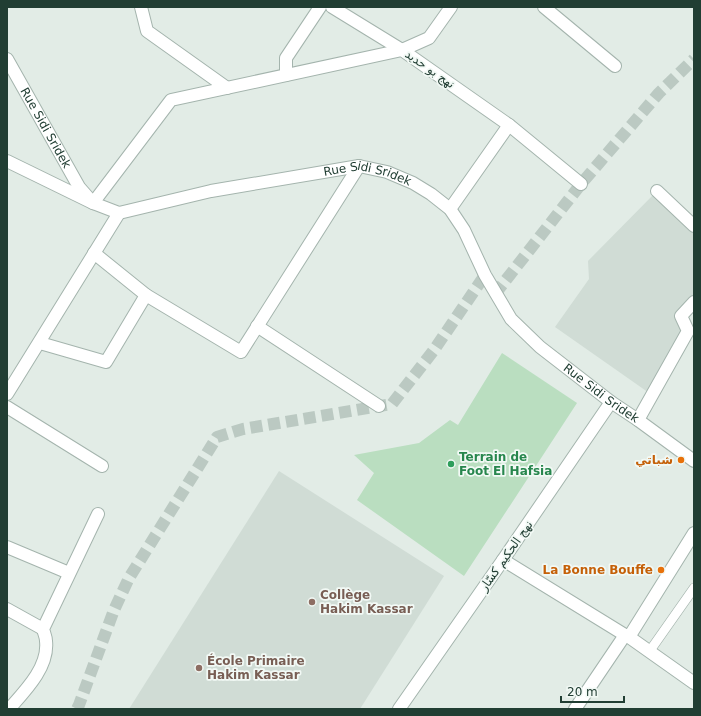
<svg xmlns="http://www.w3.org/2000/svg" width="701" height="716" viewBox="0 0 701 716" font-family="'DejaVu Sans',Vazirmatn,sans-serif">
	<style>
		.built { fill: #d0dcd5 }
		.green { fill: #badec0 }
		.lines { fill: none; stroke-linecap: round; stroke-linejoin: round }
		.street-tunnel { stroke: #bbc9c2; stroke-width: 12; stroke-dasharray: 12 6; stroke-linecap: butt }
		.lane-casing { stroke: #a4b4ad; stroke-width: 10 }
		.street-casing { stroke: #a4b4ad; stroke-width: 14 }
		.lane { stroke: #fff; stroke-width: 9 }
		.street { stroke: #fff; stroke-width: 12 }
		.food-dot { fill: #e8710a; stroke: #f2f9f5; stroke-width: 1.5 }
		.leisure-dot { fill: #2e9e5b; stroke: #f2f9f5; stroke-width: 1.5 }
		.education-dot { fill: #8d6e63; stroke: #f2f9f5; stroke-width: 1.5 }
		.labels { text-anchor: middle; stroke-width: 3.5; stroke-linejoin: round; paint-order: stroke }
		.street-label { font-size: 12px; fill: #213e33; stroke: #f2f9f5 }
		.leisure-label { font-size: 12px; font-weight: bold; fill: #27864d; stroke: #f2f9f5; text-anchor: start }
		.food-label { font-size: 12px; font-weight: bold; fill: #c56008; stroke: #f2f9f5; text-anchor: end }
		.education-label { font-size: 12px; font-weight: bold; fill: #785e54; stroke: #f2f9f5; text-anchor: start }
	</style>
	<rect width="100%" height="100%" fill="#e2ece6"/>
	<g class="built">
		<path d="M 657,191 L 694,226 L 694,302 L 681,316 L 688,331 L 652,395 L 555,327 L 589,279 L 588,261 Z"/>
		<path d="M 279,471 L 444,576 L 360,709 L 129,709 Z"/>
	</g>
	<path class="green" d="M 502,353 L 577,403 L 464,576 L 357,500 L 374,473 L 354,455 L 419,443 L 450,420 L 458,425 Z"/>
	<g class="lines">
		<g class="street-tunnel">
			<path d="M 495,294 L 581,184 L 659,93 L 694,59"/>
			<path d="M 77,709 L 79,705 L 114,610 L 129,578 L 217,437 L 243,429 L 392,404 L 434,350 L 485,275"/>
		</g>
		<g class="lane-casing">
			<path id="lane" d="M 649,652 L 694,588"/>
		</g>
		<g class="street-casing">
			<g id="street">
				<path d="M 141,7 L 147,31 L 227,88"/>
				<path d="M 332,7 L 402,50 L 429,38 L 451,7"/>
				<path d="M 544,7 L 615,66"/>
				<path id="s1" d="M 7,59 L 79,187 L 93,203 L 119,213 L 211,191 L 359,166 L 387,172 L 413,183 L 431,194 L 450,209 L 464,230 L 485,275 L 511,319 L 540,347 L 611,402 L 638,420 L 694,461"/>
				<path d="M 286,75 L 286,58 L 320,7"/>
				<path d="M 7,161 L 93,203 L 171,100 L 402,50 L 509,125 L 581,184"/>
				<path d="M 657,191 L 694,226"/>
				<path d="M 450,209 L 509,125"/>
				<path d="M 94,253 L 146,295 L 241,352 L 359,166"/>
				<path d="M 257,326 L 379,406"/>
				<path d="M 40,343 L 106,362 L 146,295"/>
				<path d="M 7,394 L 119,213"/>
				<path d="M 7,407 L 102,466"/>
				<path d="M 638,420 L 688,331 L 681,316 L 694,302"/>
				<path d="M 7,547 L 69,573"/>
				<path d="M 503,560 L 625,635"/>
				<path d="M 7,609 L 43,629"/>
				<path d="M 629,637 L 694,683"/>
				<path d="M 9,709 C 25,691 49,667 46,641 C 46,637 44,633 43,629 L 98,514"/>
				<path d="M 399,709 L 503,560 L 611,402"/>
				<path d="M 575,709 L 625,635 L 629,637 L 694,533"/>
			</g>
		</g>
		<use href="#lane" class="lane"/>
		<use href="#street" class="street"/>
	</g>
	<g class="food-dot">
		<circle cx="681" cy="460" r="4"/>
		<circle cx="661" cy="570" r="4"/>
	</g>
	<circle class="leisure-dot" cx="451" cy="464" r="4"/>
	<g class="education-dot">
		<circle cx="312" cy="602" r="4"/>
		<circle cx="199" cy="668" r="4"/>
	</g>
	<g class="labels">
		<g class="street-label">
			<text transform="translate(430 69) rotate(35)" y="4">نهج بو حديد</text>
			<text dy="4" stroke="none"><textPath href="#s1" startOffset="79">Rue Sidi Sridek</textPath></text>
			<text dy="4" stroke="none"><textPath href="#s1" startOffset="450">Rue Sidi Sridek</textPath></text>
			<text dy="4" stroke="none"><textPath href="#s1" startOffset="786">Rue Sidi Sridek</textPath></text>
			<text transform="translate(506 556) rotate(-55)" y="4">نهج الحكيم كسّار</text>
		</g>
		<g class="leisure-label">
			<text x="459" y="461">Terrain de<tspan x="459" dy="14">Foot El Hafsia</tspan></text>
		</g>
		<g class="food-label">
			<text x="673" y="464">شباتي</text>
			<text x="653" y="574">La Bonne Bouffe</text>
		</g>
		<g class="education-label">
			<text x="320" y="599">Collège<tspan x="320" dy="14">Hakim Kassar</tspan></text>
			<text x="207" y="665">École Primaire<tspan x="207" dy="14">Hakim Kassar</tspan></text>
		</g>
	</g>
	<rect width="701" height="716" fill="none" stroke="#213e33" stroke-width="16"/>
	<path d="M561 696v6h63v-6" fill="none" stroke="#213e33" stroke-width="2"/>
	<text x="567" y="696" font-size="12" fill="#213e33" stroke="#f2f9f5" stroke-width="3" paint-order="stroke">20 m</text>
</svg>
